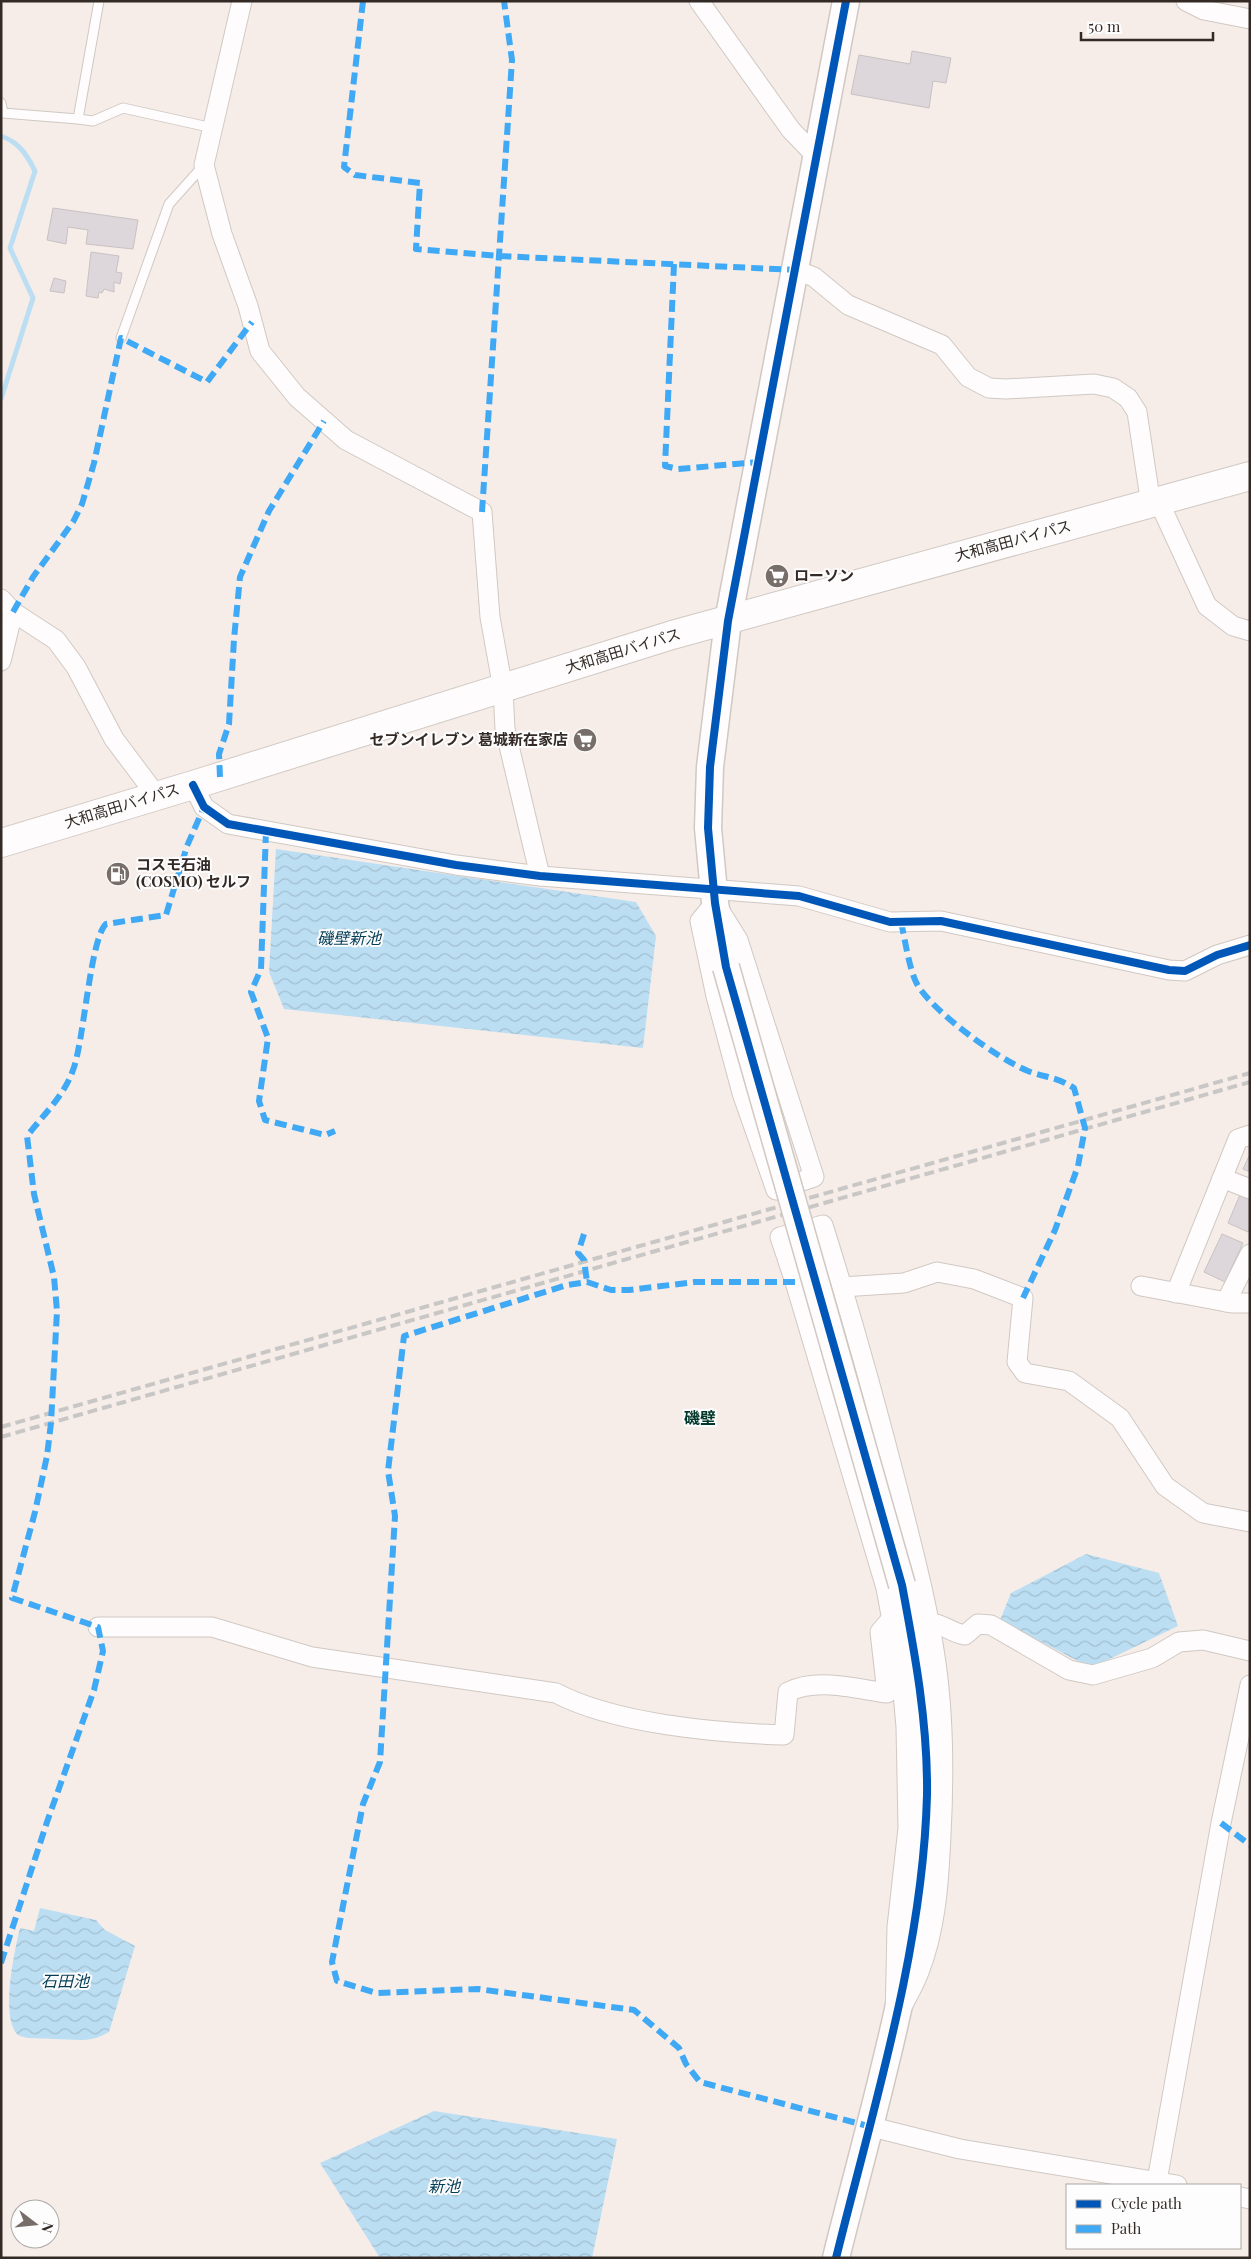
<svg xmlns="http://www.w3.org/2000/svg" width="1251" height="2259" viewBox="0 0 1251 2259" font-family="'Playfair Display','Noto Sans JP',serif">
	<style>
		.water { fill: url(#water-waves) }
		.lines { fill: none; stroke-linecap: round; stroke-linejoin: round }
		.stream { stroke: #bcdef3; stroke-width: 5 }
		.building { fill: #ddd6da; stroke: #c8c2c4 }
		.lane-casing { stroke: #d0c8c3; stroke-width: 11 }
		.street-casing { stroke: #d0c8c3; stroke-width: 21 }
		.secondary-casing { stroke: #d0c8c3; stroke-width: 29 }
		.highway-casing { stroke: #d0c8c3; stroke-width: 30 }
		.lane { stroke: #fefcfc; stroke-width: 9 }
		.street { stroke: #fefcfc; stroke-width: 19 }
		.secondary { stroke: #fefcfc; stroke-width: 26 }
		.highway { stroke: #fefcfc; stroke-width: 28 }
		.rail { stroke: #c9c7c5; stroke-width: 4; stroke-dasharray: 10 5; stroke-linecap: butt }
		.secondary-bridge-casing { stroke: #d0c8c3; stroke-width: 29; stroke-linecap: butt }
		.secondary-bridge { stroke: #fefcfc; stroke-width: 26 }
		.quiet { stroke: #3fa9f5; stroke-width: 6; stroke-dasharray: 12 6; stroke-linecap: butt }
		.cycleway-casing { stroke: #fdfdfd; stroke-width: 11 }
		.cycleway { stroke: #0057b8; stroke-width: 8 }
		.labels { text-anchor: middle; stroke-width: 4; stroke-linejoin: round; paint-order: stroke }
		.street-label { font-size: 15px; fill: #332a25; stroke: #fdfdfd }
		.poi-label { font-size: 15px; font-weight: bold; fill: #332a25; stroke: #fdfdfd; text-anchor: start }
		.water-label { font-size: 16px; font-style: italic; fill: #033d57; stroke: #fdfdfd }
		.neighbourhood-label { font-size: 16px; font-weight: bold; fill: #023829; stroke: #fdfdfd }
	</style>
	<defs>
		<pattern id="water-waves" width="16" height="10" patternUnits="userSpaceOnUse" patternTransform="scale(1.25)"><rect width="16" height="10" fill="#bcdef3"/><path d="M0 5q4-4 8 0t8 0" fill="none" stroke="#a2bfd0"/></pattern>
	</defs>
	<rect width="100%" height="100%" fill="#f6ede9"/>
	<g class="water">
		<path d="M 276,849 L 636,902 L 656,936 L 643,1048 L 284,1009 L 269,972 Z"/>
		<path d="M 1086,1554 L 1159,1573 L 1178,1626 L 1091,1668 L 1000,1620 L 1011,1593 Z"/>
		<path d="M 40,1908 L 96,1920 L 105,1930 L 135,1946 L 109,2032 C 88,2044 76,2039 53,2039 C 42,2038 27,2040 18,2035 C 0,2019 14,1952 20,1928 L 34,1931 Z"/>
		<path d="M 434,2111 L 617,2139 L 592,2258 L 380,2258 L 320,2163 Z"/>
	</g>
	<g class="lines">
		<path class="stream" d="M 1,136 C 19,142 27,155 35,171 L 10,248 L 33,298 L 1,399"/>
	</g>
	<g class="building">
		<path d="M 912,51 L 951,58 L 946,83 L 933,81 L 929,108 L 851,94 L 859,55 L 910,64 Z"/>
		<path d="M 53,208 L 138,220 L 133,249 L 86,244 L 88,230 L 68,227 L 66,244 L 47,240 Z"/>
		<path d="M 91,252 L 119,256 L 116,272 L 122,273 L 120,284 L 114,282 L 114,292 L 104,289 L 102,293 L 99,292 L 98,298 L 86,296 Z"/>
		<path d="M 54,278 L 66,281 L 64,293 L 50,291 Z"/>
		<path d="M 1250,1154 L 1250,1172 L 1243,1169 Z"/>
		<path d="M 1242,1190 L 1250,1193 L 1250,1227 L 1248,1232 L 1228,1223 Z"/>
		<path d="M 1222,1234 L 1243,1243 L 1225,1282 L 1204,1272 Z"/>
	</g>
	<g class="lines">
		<g class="lane-casing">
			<g id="lane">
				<path d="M 99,1 L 78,119 L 93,121 L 123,108 L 213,128"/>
				<path d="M 1,103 L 3,113 L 78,119"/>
				<path d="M 121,338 L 169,204 L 204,165"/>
			</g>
		</g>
		<g class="street-casing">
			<g id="street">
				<path d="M 242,1 L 204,165 L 222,234 L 248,306 L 260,351 L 297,397 L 346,440 L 482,512 L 490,617 L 503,689 L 505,729 L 540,876"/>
				<path d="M 699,1 L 791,130 L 818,158"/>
				<path d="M 1186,1 L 1204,10 L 1250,19"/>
				<path d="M 796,270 L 814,277 L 848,305 L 942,345 L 968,377 L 989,388 L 1006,389 L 1094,384 L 1113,388 L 1128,398 L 1137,412 L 1151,505"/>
				<path d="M 1159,502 L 1207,606 L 1233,626 L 1250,631"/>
				<path d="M 1,599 L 13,612 L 1,661"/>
				<path d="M 13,612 L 56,640 L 76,667 L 114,739 L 156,795"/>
				<path d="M 193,785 L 204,807 L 228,824 L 456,865 L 540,876 L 799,896 L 890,922 L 941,921 L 1169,970 L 1185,971 L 1217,955 L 1250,945"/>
				<path d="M 715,903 L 738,940 L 814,1177 L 776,1190 L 742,1093 L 716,996 L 700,921 Z"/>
				<path d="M 1222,1178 L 1250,1189"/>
				<path d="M 823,1225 C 851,1314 876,1404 899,1494 C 913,1550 928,1606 936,1663 C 944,1719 944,1778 941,1835 C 939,1881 936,1929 919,1972 C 913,1988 903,2004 895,2020 L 897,1927 L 908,1828 L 906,1727 L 901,1670 L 886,1588 L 795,1282 L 780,1237 Z"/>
				<path d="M 1141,1286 L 1232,1303 L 1250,1303"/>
				<path d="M 842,1287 L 904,1283 L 937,1272 L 974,1279 L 1023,1298 L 1017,1362 L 1025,1373 L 1069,1381 L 1120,1418 L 1165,1486 L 1203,1513 L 1250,1522"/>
				<path d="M 1176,1293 L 1238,1139 L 1250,1135"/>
				<path d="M 1226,1302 L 1250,1254"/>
				<path d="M 929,1623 C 943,1623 951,1633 965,1635 L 978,1624 L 991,1625 L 1069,1670 L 1093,1675 L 1152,1658 L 1179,1642 L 1203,1640 L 1250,1651"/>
				<path d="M 98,1627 L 212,1627 L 312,1657 L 556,1693 C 615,1724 718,1733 784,1735 L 788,1692 C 817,1677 856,1689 887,1693 L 880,1632 L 892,1618"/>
				<path d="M 868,2126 L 960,2149 L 1177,2185"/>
				<path d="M 1157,2181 L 1221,1823 L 1250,1685"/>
				<path d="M 1240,2197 L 1250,2199"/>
			</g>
		</g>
		<g class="secondary-casing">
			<g id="secondary">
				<path d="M 726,967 L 715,903 L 708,828 L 710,767 L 728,621 L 846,1"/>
				<path d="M 836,2258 C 873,2108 923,1950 927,1795 C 928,1724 915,1654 902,1585"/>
			</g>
		</g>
		<g class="highway-casing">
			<path id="highway" d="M 1,843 L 193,785 L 672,635 L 1250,476"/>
		</g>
		<use href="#lane" class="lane"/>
		<use href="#street" class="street"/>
		<use href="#secondary" class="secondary"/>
		<use href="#highway" class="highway"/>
		<g class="rail">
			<path d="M 1,1427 L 1250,1073"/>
			<path d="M 1,1437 L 1250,1082"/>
		</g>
		<g class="secondary-bridge-casing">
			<path id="secondary-bridge" d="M 726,967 L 902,1585"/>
		</g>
		<use href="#secondary-bridge" class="secondary-bridge"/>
		<g class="quiet">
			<path d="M 363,1 L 344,167 L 355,175 L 420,183 L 416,249 L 500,256 L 796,270"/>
			<path d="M 674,264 L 665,466 L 678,469 L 759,462"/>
			<path d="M 482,512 L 512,60 L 504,1"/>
			<path d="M 13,612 L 33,577 L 73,522 L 82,504 L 94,463 L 121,338 L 207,382 L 252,322"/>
			<path d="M 220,777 L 219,754 L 229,724 L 234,639 L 240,577 L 269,511 L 324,421"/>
			<path d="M 266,831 L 261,969 L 251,992 L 268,1038 L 259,1101 L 265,1120 L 325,1135 L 335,1131"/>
			<path d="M 901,922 C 905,939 909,969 917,984 C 933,1012 998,1059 1028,1071 C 1046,1078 1055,1076 1074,1088 L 1085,1128 L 1078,1166 L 1055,1230 L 1023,1298"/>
			<path d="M 584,1234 L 578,1253 L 584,1260 L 587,1282"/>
			<path d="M 795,1282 L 695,1282 L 629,1290 L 611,1290 L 587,1282 L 567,1285 L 404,1336 L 388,1471 L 395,1516 L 380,1762 L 363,1804 L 332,1962 L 337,1981 L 376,1993 L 478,1989 L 634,2010 L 679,2048 L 686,2064 L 700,2082 L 868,2126"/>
			<path d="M 1221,1823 L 1250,1845"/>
			<path d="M 1,1963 L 47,1822 L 94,1690 L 103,1651 L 98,1627 L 12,1598 L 35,1512 L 47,1456 L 51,1423 L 57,1311 L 54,1277 L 34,1194 L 27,1136 C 44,1114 64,1096 73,1070 C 84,1042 90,939 106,924 L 166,915 L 187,846 L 204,807"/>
		</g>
		<g class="cycleway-casing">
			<g id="cycleway">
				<path d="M 193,785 L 204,807 L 228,824 L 456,865 L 540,876 L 799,896 L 890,922 L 941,921 L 1169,970 L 1185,971 L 1217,955 L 1250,945"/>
				<path d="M 836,2258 C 873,2108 923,1950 927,1795 C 928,1724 915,1654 902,1585 L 726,967 L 715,903 L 708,828 L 710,767 L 728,621 L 846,1"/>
			</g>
		</g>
		<use href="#cycleway" class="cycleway"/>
	</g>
	<defs>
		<g id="supermarket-disc" transform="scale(1.25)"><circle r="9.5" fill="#776e6a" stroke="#fdfdfd"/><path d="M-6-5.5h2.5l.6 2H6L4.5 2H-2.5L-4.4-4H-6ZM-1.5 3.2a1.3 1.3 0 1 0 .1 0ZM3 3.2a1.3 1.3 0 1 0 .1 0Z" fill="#fff"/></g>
		<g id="fuel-disc" transform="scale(1.25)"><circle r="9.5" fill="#776e6a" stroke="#fdfdfd"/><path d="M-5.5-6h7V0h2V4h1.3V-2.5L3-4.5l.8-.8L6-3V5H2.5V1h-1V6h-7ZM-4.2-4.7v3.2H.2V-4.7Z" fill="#fff"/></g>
	</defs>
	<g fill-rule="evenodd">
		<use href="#supermarket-disc" x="777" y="576"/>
		<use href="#supermarket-disc" x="585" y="740"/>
		<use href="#fuel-disc" x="118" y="874"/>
	</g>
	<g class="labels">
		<g class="street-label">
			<text transform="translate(1013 541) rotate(-15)" y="5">大和高田バイパス</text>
			<text transform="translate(623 651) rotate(-17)" y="5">大和高田バイパス</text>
			<text transform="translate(122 806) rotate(-17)" y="5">大和高田バイパス</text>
		</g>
		<g class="poi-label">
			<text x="794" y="581">ローソン</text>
			<text x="568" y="745" text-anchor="end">セブンイレブン 葛城新在家店</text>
			<text x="136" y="870">コスモ石油<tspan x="136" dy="17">(COSMO) セルフ</tspan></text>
		</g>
		<g class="water-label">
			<text x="349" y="944">磯壁新池</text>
			<text x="65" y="1987">石田池</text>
			<text x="444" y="2192">新池</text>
		</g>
		<g class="neighbourhood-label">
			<text x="700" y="1424">磯壁</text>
		</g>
	</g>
	<rect width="1251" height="2259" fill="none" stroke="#332a25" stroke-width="5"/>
	<rect x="1066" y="2184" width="175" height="65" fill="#fdfdfd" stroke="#aca9a7"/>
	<rect x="1076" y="2200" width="25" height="8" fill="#0057b8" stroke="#aca9a7"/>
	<text x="1111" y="2209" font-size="15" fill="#332a25">Cycle path</text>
	<rect x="1076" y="2225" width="25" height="8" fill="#3fa9f5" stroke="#aca9a7"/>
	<text x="1111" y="2234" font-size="15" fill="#332a25">Path</text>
	<g transform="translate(35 2224) rotate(106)"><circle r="24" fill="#fdfdfd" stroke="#aca9a7"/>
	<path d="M0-4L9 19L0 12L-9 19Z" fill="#776e6a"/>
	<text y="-8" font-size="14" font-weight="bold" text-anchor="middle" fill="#332a25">N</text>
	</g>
	<path d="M1081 32v8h132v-8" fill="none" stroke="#332a25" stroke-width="2.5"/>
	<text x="1088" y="32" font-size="15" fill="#332a25" stroke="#fdfdfd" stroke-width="4" paint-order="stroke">50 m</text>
</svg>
